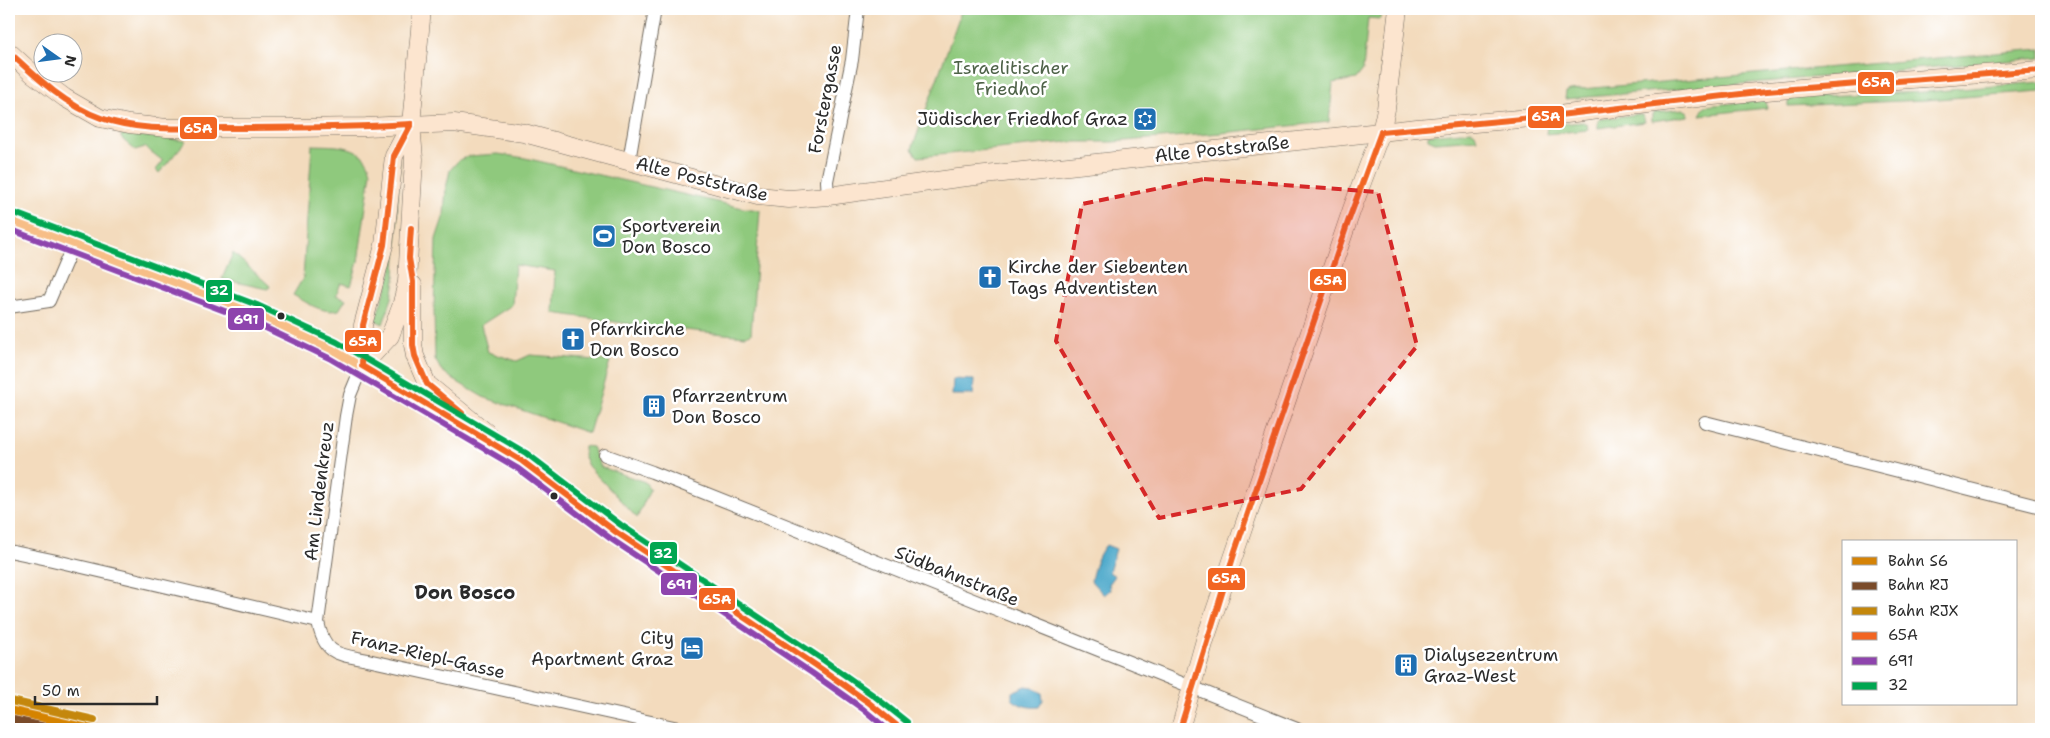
<svg xmlns="http://www.w3.org/2000/svg" width="2050" height="738" viewBox="0 0 2050 738" font-family="'Shantell Sans',sans-serif">
	<style>
		.green { fill: #8fc97d; stroke: #5d7a54 }
		.water { fill: #4ca8ca; stroke: #3c6a7a }
		.lines { fill: none; stroke-linecap: round; stroke-linejoin: round }
		.minor-casing { stroke: #71695e; stroke-width: 14 }
		.secondary-casing { stroke: #71695e; stroke-width: 19 }
		.primary-casing { stroke: #71695e; stroke-width: 22 }
		.minor { stroke: #fff; stroke-width: 12 }
		.secondary { stroke: #fce5cf; stroke-width: 18 }
		.primary { stroke: #f7be87; stroke-width: 20 }
		.bus-1-casing { stroke: #fff; stroke-width: 10 }
		.bus-2-casing { stroke: #fff; stroke-width: 10 }
		.bus-3-casing { stroke: #fff; stroke-width: 10 }
		.bus-1 { stroke: #f26522; stroke-width: 6 }
		.bus-2 { stroke: #8e44ad; stroke-width: 6 }
		.bus-3 { stroke: #00a651; stroke-width: 6 }
		.rail-1-casing { stroke: #fff; stroke-width: 11 }
		.rail-2-casing { stroke: #fff; stroke-width: 11 }
		.rail-3-casing { stroke: #fff; stroke-width: 11 }
		.rail-1 { stroke: #d58306; stroke-width: 8 }
		.rail-2 { stroke: #7a4b2a; stroke-width: 8 }
		.rail-3 { stroke: #c4870b; stroke-width: 8 }
		.marked { fill: #d62828; fill-opacity: 0.2; stroke: #d62828; stroke-width: 4; stroke-dasharray: 10 6; stroke-linejoin: round }
		.bus-dot { fill: #2b2b2b; stroke: #fff; stroke-width: 2 }
		.labels { text-anchor: middle; stroke-width: 5; stroke-linejoin: round; paint-order: stroke }
		.park-label { font-size: 18px; fill: #4e6248; stroke: #fff }
		.street-label { font-size: 18px; fill: #2b2b2b; stroke: #fff }
		.poi-label { font-size: 18px; fill: #2b2b2b; stroke: #fff; text-anchor: start }
		.neighbourhood-label { font-size: 19px; font-weight: bold; fill: #2b2b2b; stroke: #fff }
		.line-badge { stroke: #fff; stroke-width: 2 }
		.badge-label { font-size: 14px; text-anchor: middle; font-weight: bold; fill: #fff }
	</style>
	<rect width="100%" height="100%" fill="#fff"/>
	<filter id="ink" filterUnits="userSpaceOnUse"><feTurbulence type="fractalNoise" baseFrequency=".02" numOctaves="2"/><feDisplacementMap in="SourceGraphic" scale="10" xChannelSelector="R" yChannelSelector="G"/><feConvolveMatrix kernelMatrix="1 2 1 2 8 2 1 2 1" color-interpolation-filters="sRGB"/></filter>
	<filter id="wash" filterUnits="userSpaceOnUse"><feTurbulence type="fractalNoise" baseFrequency=".0096" numOctaves="4" result="noise"/><feDisplacementMap in="SourceGraphic" scale="20" xChannelSelector="R" yChannelSelector="G"/><feGaussianBlur stdDeviation="1.12" result="paint"/><feColorMatrix in="noise" values="0 0 0 0 0 0 0 0 0 0 0 0 0 0 0 0 0 1.4 0 .05"/><feComposite in="paint" operator="in"/></filter>
	<g filter="url(#wash)">
		<rect width="100%" height="100%" fill="#f3dbbd"/>
		<g class="green">
			<path d="M 962,9 L 1381,9 L 1380,19 L 1368,18 L 1363,70 L 1356,79 L 1333,83 L 1329,122 L 1221,133 L 1112,142 L 1068,142 L 918,157 L 912,149 Z"/>
			<path d="M 2041,49 L 2041,58 L 1565,99 L 1566,92 L 1570,90 Z"/>
			<path d="M 2041,82 L 2041,91 L 1925,100 L 1788,106 L 1788,102 L 1794,97 L 1926,92 Z"/>
			<path d="M 1763,100 L 1765,102 L 1767,108 L 1700,115 L 1705,106 Z"/>
			<path d="M 1683,109 L 1688,112 L 1688,116 L 1652,121 L 1652,114 L 1656,112 Z"/>
			<path d="M 1639,114 L 1643,115 L 1645,122 L 1598,128 L 1598,121 L 1601,119 Z"/>
			<path d="M 1583,122 L 1587,124 L 1588,130 L 1546,134 L 1547,127 L 1549,125 Z"/>
			<path d="M 1472,131 L 1475,133 L 1477,139 L 1435,142 L 1428,139 L 1428,135 Z"/>
			<path d="M 121,134 L 126,134 L 186,141 L 159,173 L 156,170 L 163,161 L 145,147 L 135,150 L 121,138 Z"/>
			<path d="M 312,145 C 336,146 365,143 371,172 L 358,262 L 351,286 L 341,283 L 336,295 L 346,299 L 339,310 C 322,314 308,303 293,295 L 303,278 Z"/>
			<path d="M 498,154 L 525,158 L 743,208 L 760,210 L 751,334 L 745,336 L 644,326 L 553,313 L 555,271 L 515,265 L 512,305 L 481,325 L 488,352 L 517,361 L 530,355 L 610,361 L 589,433 L 483,397 L 454,380 L 441,370 L 435,359 L 434,309 L 436,239 L 444,215 L 446,188 L 450,170 L 459,160 L 469,156 Z"/>
			<path d="M 399,162 L 395,280 L 392,298 L 383,324 L 375,320 L 388,283 L 394,261 Z"/>
			<path d="M 233,253 L 269,285 L 270,287 L 267,289 L 222,279 Z"/>
			<path d="M 584,446 L 592,447 L 601,467 L 645,482 L 650,489 L 637,518 L 588,466 L 584,457 Z"/>
		</g>
		<g class="water">
			<path d="M 953,379 L 974,380 L 973,395 L 952,395 Z"/>
			<path d="M 1106,545 L 1116,549 L 1109,572 L 1115,576 L 1109,584 L 1110,590 L 1104,595 L 1091,581 C 1093,569 1098,554 1106,545 Z"/>
			<path d="M 1026,686 L 1033,687 L 1042,693 L 1043,700 L 1039,707 C 1029,708 1020,706 1012,699 L 1012,692 Z"/>
		</g>
	</g>
	<g filter="url(#ink)">
		<g class="lines">
			<g class="minor-casing">
				<g id="minor">
					<path d="M 629,161 L 655,9"/>
					<path d="M 828,196 L 827,181 L 852,60 L 858,9"/>
					<path d="M 9,307 L 49,301 L 73,245"/>
					<path d="M 362,366 L 350,395 L 346,416 L 318,622 C 325,658 341,654 372,661 L 683,729"/>
					<path d="M 1705,422 L 2041,507"/>
					<path d="M 605,455 L 652,472 L 1297,729"/>
					<path d="M 9,551 L 52,560 L 318,622"/>
				</g>
			</g>
			<g class="secondary-casing">
				<g id="secondary">
					<path d="M 9,52 L 33,74 L 65,98 L 100,118 L 129,124 L 167,128 L 289,128 L 366,127 L 454,123 L 524,133 L 758,196 L 789,199 L 828,196 L 958,178 L 1417,128 L 1542,117 L 1713,96 L 1855,83 L 2041,70"/>
					<path d="M 413,285 L 413,345 L 415,356 L 427,384 L 487,433"/>
					<path d="M 362,366 L 390,336 L 401,307 L 407,282 L 414,159 L 411,124 L 422,9"/>
					<path d="M 362,366 L 363,325 L 384,245 L 394,156 L 411,124"/>
					<path d="M 1180,729 L 1205,640 L 1235,552 L 1352,209 L 1381,132 L 1386,109 L 1398,9"/>
				</g>
			</g>
			<g class="primary-casing">
				<path id="primary" d="M 9,220 L 254,313 L 333,350 L 522,461 L 616,532 L 817,666 L 868,702 L 901,729"/>
			</g>
			<use href="#minor" class="minor"/>
			<use href="#secondary" class="secondary"/>
			<use href="#primary" class="primary"/>
			<g class="bus-1-casing">
				<g id="bus-1">
					<path d="M 9,52 C 36,77 65,105 101,118 C 140,132 184,128 225,128 C 287,128 349,128 411,124"/>
					<path d="M 411,124 L 394,156 L 384,245 L 363,325 L 362,366 L 522,461 L 616,532 L 817,666 L 868,702 L 901,729"/>
					<path d="M 1381,132 L 1542,117 L 1767,91 L 2041,70"/>
					<path d="M 411,228 L 409,258 L 413,282 L 413,345 L 415,356 L 427,384 L 462,413"/>
					<path d="M 1180,729 L 1235,551 L 1348,222 L 1381,132"/>
				</g>
			</g>
			<g class="bus-2-casing">
				<path id="bus-2" d="M 9,229 L 251,321 L 329,358 L 517,468 L 611,539 L 812,673 L 863,709 L 887,729"/>
			</g>
			<g class="bus-3-casing">
				<path id="bus-3" d="M 12,212 L 257,305 L 337,342 L 526,453 L 621,525 L 822,659 L 873,695 L 907,722"/>
			</g>
			<use href="#bus-1" class="bus-1"/>
			<use href="#bus-2" class="bus-2"/>
			<use href="#bus-3" class="bus-3"/>
			<g class="rail-1-casing">
				<path id="rail-1" d="M 9,710 L 92,729"/>
			</g>
			<g class="rail-2-casing">
				<path id="rail-2" d="M 9,719 L 54,729"/>
			</g>
			<g class="rail-3-casing">
				<path id="rail-3" d="M 11,701 L 94,720"/>
			</g>
			<use href="#rail-1" class="rail-1"/>
			<use href="#rail-2" class="rail-2"/>
			<use href="#rail-3" class="rail-3"/>
		</g>
	</g>
	<path class="marked" d="M 1204,179 L 1378,192 L 1417,346 L 1301,489 L 1159,518 L 1056,341 L 1082,204 Z"/>
	<defs>
		<g id="synagogue-square" transform="scale(1.25)"><rect x="-9" y="-9" width="18" height="18" rx="4" fill="#1f6fb2" stroke="#fff"/><path d="M0-6.5L5.6 3.2H-5.6ZM0 6.5L5.6-3.2H-5.6Z" fill="#fff"/></g>
		<g id="stadium-square" transform="scale(1.25)"><rect x="-9" y="-9" width="18" height="18" rx="4" fill="#1f6fb2" stroke="#fff"/><path d="M0-5a6.5 5 0 1 0 0 10a6.5 5 0 1 0 0-10ZM-3.5-1.8h7v3.6h-7Z" fill="#fff"/></g>
		<g id="church-square" transform="scale(1.25)"><rect x="-9" y="-9" width="18" height="18" rx="4" fill="#1f6fb2" stroke="#fff"/><path d="M-1.2-6h2.4v3.5h3.3v2.4h-3.3V6h-2.4V-.1h-3.3v-2.4h3.3Z" fill="#fff"/></g>
		<g id="building-square" transform="scale(1.25)"><rect x="-9" y="-9" width="18" height="18" rx="4" fill="#1f6fb2" stroke="#fff"/><path d="M-4-6H4V6H1V3H-1V6H-4ZM-2.5-4.3h1.7v1.8h-1.7ZM.8-4.3h1.7v1.8H.8ZM-2.5-1h1.7V.8h-1.7ZM.8-1h1.7V.8H.8Z" fill="#fff"/></g>
		<g id="hotel-square" transform="scale(1.25)"><rect x="-9" y="-9" width="18" height="18" rx="4" fill="#1f6fb2" stroke="#fff"/><path d="M-6-4.5h1.5V1H6V5H4.5V3h-9V5H-6ZM-4 0a1.8 1.8 0 1 1 3.6 0ZM.5 0V-2.5h3Q6-2.5 6 0Z" fill="#fff"/></g>
	</defs>
	<g fill-rule="evenodd">
		<use href="#synagogue-square" x="1145" y="119"/>
		<use href="#stadium-square" x="604" y="236"/>
		<use href="#church-square" x="990" y="277"/>
		<use href="#church-square" x="573" y="339"/>
		<use href="#building-square" x="654" y="406"/>
		<use href="#hotel-square" x="692" y="648"/>
		<use href="#building-square" x="1406" y="665"/>
	</g>
	<g class="bus-dot">
		<circle cx="281" cy="316" r="4.5"/>
		<circle cx="554" cy="496" r="4.5"/>
	</g>
	<g class="labels">
		<g class="park-label">
			<text x="1011" y="74">Israelitischer<tspan x="1011" dy="21">Friedhof</tspan></text>
		</g>
		<g class="street-label">
			<text transform="translate(825 99) rotate(-79)" y="6">Forstergasse</text>
			<text transform="translate(1222 149) rotate(-6)" y="6">Alte Poststraße</text>
			<text transform="translate(702 179) rotate(14)" y="6">Alte Poststraße</text>
			<text transform="translate(319 491) rotate(-83)" y="6">Am Lindenkreuz</text>
			<text transform="translate(957 576) rotate(22)" y="6">Südbahnstraße</text>
			<text transform="translate(428 655) rotate(13)" y="6">Franz-Riepl-Gasse</text>
		</g>
		<g class="poi-label">
			<text x="1128" y="125" text-anchor="end">Jüdischer Friedhof Graz</text>
			<text x="622" y="232">Sportverein<tspan x="622" dy="21">Don Bosco</tspan></text>
			<text x="1008" y="273">Kirche der Siebenten<tspan x="1008" dy="21">Tags Adventisten</tspan></text>
			<text x="590" y="335">Pfarrkirche<tspan x="590" dy="21">Don Bosco</tspan></text>
			<text x="672" y="402">Pfarrzentrum<tspan x="672" dy="21">Don Bosco</tspan></text>
			<text x="674" y="644" text-anchor="end">City<tspan x="674" dy="21">Apartment Graz</tspan></text>
			<text x="1424" y="661">Dialysezentrum<tspan x="1424" dy="21">Graz-West</tspan></text>
		</g>
		<g class="neighbourhood-label">
			<text x="465" y="599">Don Bosco</text>
		</g>
	</g>
	<g class="line-badge">
		<rect x="1857" y="71" width="38" height="24" rx="5" fill="#f26522"/>
		<rect x="1527" y="105" width="38" height="24" rx="5" fill="#f26522"/>
		<rect x="179" y="116" width="39" height="24" rx="5" fill="#f26522"/>
		<rect x="1309" y="268" width="38" height="24" rx="5" fill="#f26522"/>
		<rect x="205" y="279" width="28" height="24" rx="5" fill="#00a651"/>
		<rect x="227" y="307" width="38" height="24" rx="5" fill="#8e44ad"/>
		<rect x="344" y="329" width="38" height="24" rx="5" fill="#f26522"/>
		<rect x="649" y="541" width="29" height="24" rx="5" fill="#00a651"/>
		<rect x="1207" y="567" width="39" height="24" rx="5" fill="#f26522"/>
		<rect x="660" y="572" width="38" height="24" rx="5" fill="#8e44ad"/>
		<rect x="698" y="587" width="38" height="24" rx="5" fill="#f26522"/>
	</g>
	<g class="badge-label">
		<text x="1876" y="87">65A</text>
		<text x="1546" y="121">65A</text>
		<text x="198" y="133">65A</text>
		<text x="1328" y="285">65A</text>
		<text x="219" y="295">32</text>
		<text x="246" y="324">691</text>
		<text x="363" y="346">65A</text>
		<text x="663" y="558">32</text>
		<text x="1226" y="583">65A</text>
		<text x="679" y="589">691</text>
		<text x="717" y="604">65A</text>
	</g>
	<rect width="2050" height="738" fill="none" stroke="#fff" stroke-width="30"/>
	<rect x="1842" y="540" width="175" height="165" fill="#ffffff" stroke="#aaaaaa"/>
	<rect x="1852" y="557" width="25" height="8" fill="#d58306" stroke="#aaaaaa"/>
	<text x="1888" y="566" font-size="15" fill="#2b2b2b">Bahn S6</text>
	<rect x="1852" y="582" width="25" height="8" fill="#7a4b2a" stroke="#aaaaaa"/>
	<text x="1888" y="590" font-size="15" fill="#2b2b2b">Bahn RJ</text>
	<rect x="1852" y="607" width="25" height="8" fill="#c4870b" stroke="#aaaaaa"/>
	<text x="1888" y="616" font-size="15" fill="#2b2b2b">Bahn RJX</text>
	<rect x="1852" y="632" width="25" height="8" fill="#f26522" stroke="#aaaaaa"/>
	<text x="1888" y="640" font-size="15" fill="#2b2b2b">65A</text>
	<rect x="1852" y="657" width="25" height="8" fill="#8e44ad" stroke="#aaaaaa"/>
	<text x="1888" y="666" font-size="15" fill="#2b2b2b">691</text>
	<rect x="1852" y="682" width="25" height="8" fill="#00a651" stroke="#aaaaaa"/>
	<text x="1888" y="690" font-size="15" fill="#2b2b2b">32</text>
	<g transform="translate(58 58) rotate(104)"><circle r="24" fill="#ffffff" stroke="#aaaaaa"/>
	<path d="M0-4L9 19L0 12L-9 19Z" fill="#1f6fb2"/>
	<text y="-8" font-size="14" font-weight="bold" text-anchor="middle" fill="#2b2b2b">N</text>
	</g>
	<path d="M35 696v8h122v-8" fill="none" stroke="#2b2b2b" stroke-width="2.5"/>
	<text x="42" y="696" font-size="15" fill="#2b2b2b" stroke="#ffffff" stroke-width="4" paint-order="stroke">50 m</text>
</svg>
